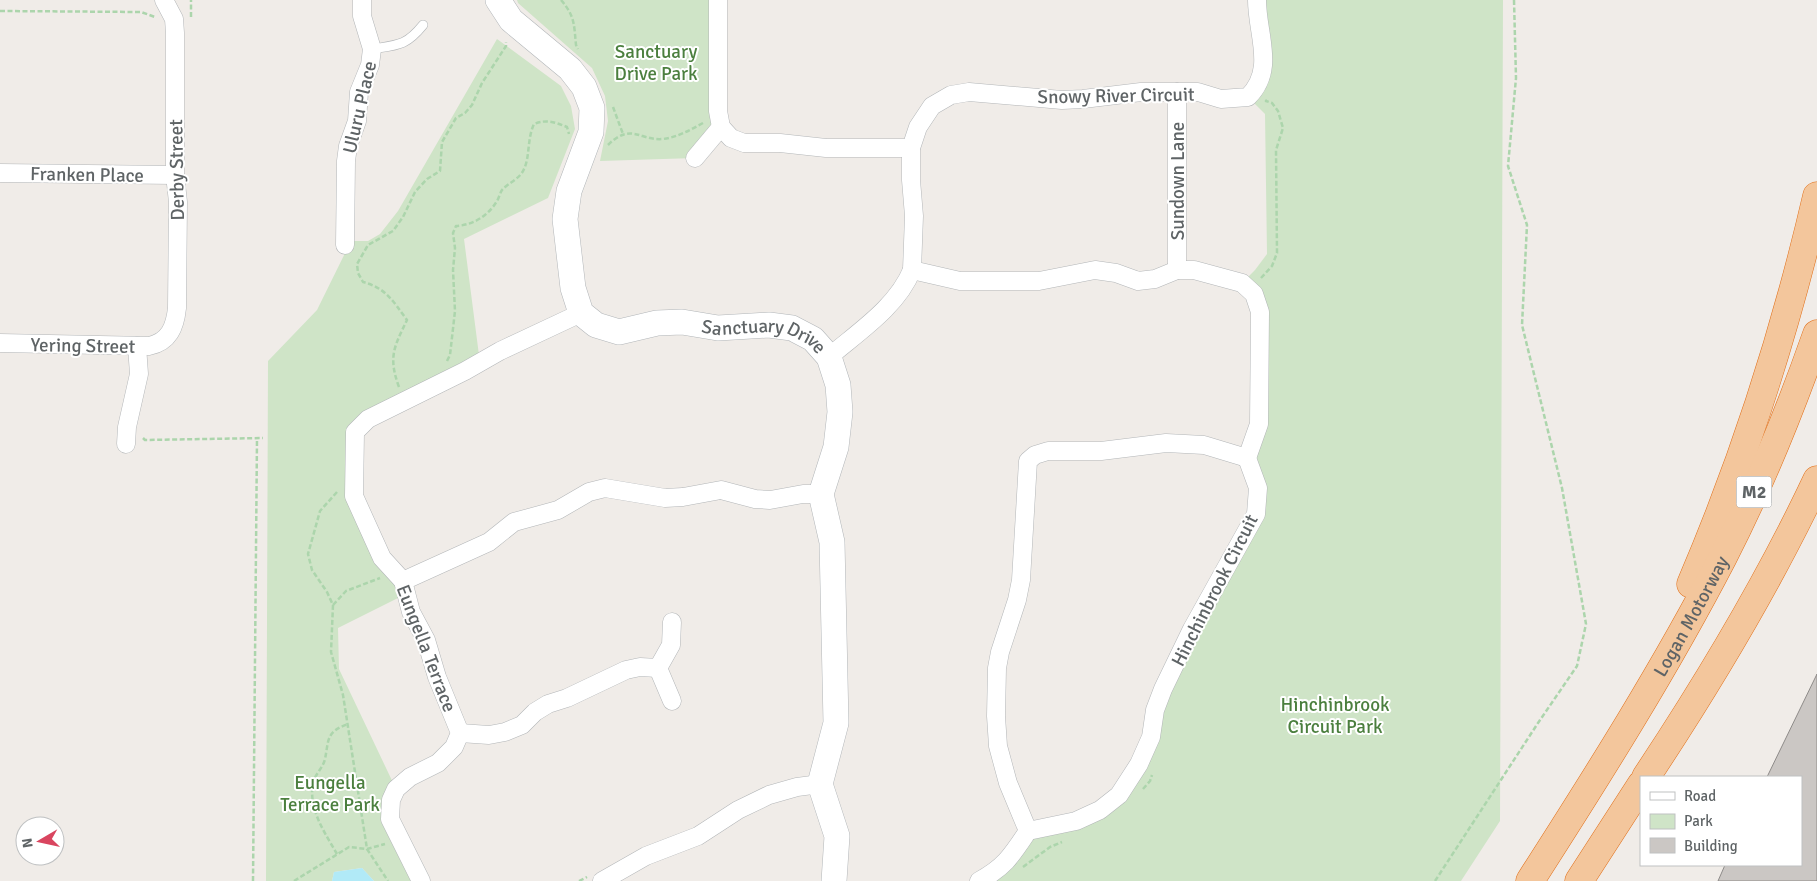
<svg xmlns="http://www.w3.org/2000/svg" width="1817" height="881" viewBox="0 0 1817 881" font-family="Signika,sans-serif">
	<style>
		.green { fill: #cfe4c7 }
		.water { fill: #b1eaf7 }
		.building { fill: #cbc7c4; stroke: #8e8b89 }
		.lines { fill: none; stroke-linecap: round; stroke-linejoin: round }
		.lane-casing { stroke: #b3b6b8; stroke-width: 10 }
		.street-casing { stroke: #b3b6b8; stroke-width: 19 }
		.secondary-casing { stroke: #b2b6b9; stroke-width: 26 }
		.highway-casing { stroke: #e16e17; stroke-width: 29 }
		.path { stroke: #acd5ac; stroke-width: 2.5; stroke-dasharray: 5 2.5; stroke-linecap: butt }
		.lane { stroke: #fff; stroke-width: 9 }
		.street { stroke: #fff; stroke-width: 18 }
		.secondary { stroke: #fff; stroke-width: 25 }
		.highway { stroke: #f3c69c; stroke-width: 28 }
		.labels { text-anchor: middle; stroke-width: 4; stroke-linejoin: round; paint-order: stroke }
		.shield { fill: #fff; stroke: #8f9294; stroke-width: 1 }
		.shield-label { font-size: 18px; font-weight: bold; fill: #5f6466 }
		.park-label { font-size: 19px; fill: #4b7f3e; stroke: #fff }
		.street-label { font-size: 19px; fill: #5f6466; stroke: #fff }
	</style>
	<rect width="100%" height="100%" fill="#f0ece8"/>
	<g class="green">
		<path d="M 517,0 L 718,0 L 721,127 L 695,158 L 600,161 L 608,121 L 605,96 L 592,68 L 518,3 Z"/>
		<path d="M 1257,0 L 1503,0 L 1500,821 L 1461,881 L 979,881 L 1028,831 L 1119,795 L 1155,710 L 1256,514 L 1253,442 L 1260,312 L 1242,283 L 1255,270 L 1267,254 L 1265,114 L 1248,97 L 1256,89 Z"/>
		<path d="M 497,39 L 561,86 L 571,106 L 575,129 L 548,198 L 464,239 L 480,363 L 355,432 L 354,496 L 406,594 L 338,628 L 339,669 L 396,789 L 391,800 L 421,881 L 374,881 L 362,868 L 334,872 L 332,881 L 266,881 L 268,361 L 317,310 L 351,241 L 368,241 L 380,234 L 398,211 Z"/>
	</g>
	<path class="water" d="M 362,868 L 374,881 L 332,881 L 334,872 Z"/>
	<path class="building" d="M 1817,674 L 1817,881 L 1718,881 L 1725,865 L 1801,865 L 1801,777 L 1767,777 Z"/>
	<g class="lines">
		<g class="lane-casing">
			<path id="lane" d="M 372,49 C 398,45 406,46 423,25"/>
		</g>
		<g class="street-casing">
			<g id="street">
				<path d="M 718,0 L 718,111 L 721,127 L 731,138 L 744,143 L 780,143 L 826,148 L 911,148"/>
				<path d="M 1177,92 L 1177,270"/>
				<path d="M 695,158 L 721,127"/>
				<path d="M 0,173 L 175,175"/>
				<path d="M 345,245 L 346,161 L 348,146 L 357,121 L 359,92 L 370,65 L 372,49 L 362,16 L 362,0"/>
				<path d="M 912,270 L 914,216 L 911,180 L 911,148 L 918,127 L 932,106 L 951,95 L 969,92 L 1062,100 L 1083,99 L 1141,92 L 1198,92 L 1221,99 L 1248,97 C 1276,69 1257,35 1257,0"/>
				<path d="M 0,343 L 149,346 C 169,342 175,327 177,308 L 178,202 L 175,175 L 175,33 L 174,19 L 164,0"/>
				<path d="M 829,357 C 858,332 897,307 912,270 L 960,281 L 1039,281 L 1095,270 L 1116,273 L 1138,281 L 1155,279 L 1177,270 L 1194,270 L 1242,283 L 1254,294 L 1260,312 L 1259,424 L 1247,458"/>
				<path d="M 126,444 L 127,427 L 139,374 L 137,346"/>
				<path d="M 403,581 L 489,542 L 514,522 L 558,510 L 589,492 L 605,488 L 665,498 L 683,497 L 721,490 L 755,499 L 770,500 L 803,494 L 821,494"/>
				<path d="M 672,622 L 671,645 L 658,668 L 672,701"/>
				<path d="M 460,733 L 489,735 L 505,732 L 522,725 L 535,712 L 548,704 L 567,698 L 626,670 L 640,667 L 658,668"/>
				<path d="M 1028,831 L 1008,783 L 998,746 L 996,716 L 997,668 L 1000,652 L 1017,600 L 1021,580 L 1028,461 L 1035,455 L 1048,451 L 1101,451 L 1166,443 L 1204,445 L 1247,458"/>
				<path d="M 421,881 L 390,819 L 391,800 L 396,789 L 410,777 L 438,763 L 454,747 L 460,733 L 437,677 L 426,640 L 411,612 L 403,581 L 382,558 L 354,496 L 355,432 L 368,419 L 465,371 L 500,351 L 581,313"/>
				<path d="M 602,881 L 646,856 L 698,836 L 738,810 L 769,795 L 797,787 L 820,784"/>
				<path d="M 979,881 C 1005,867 1012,855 1028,831 L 1076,821 L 1100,810 L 1119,795 L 1139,764 L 1151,737 L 1155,710 L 1163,689 L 1192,629 L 1256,514 L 1258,488 L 1247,458"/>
			</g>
		</g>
		<g class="secondary-casing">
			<g id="secondary">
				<path id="s1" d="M 498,0 L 511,20 L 570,69 L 584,87 L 592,108 L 591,132 L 569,191 L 565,219 L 573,288 L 581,313 L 596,325 L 619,332 L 657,323 L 682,322 L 718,328 L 769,325 L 792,328 L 813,339 L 829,357 L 838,385 L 840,412 L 836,447 L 821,494 L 832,542 L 836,723 L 820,784 L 837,836 L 834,881"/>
			</g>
		</g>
		<g class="highway-casing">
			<g id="highway">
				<path d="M 1691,584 C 1745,458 1786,329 1817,196"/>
				<path d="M 1646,777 C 1709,682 1768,584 1817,480"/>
				<path id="s2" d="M 1530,881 C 1598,775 1665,669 1723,557 C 1759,487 1791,408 1817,334"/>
				<path d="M 1579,881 L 1641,785"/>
			</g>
		</g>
		<g class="path">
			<path d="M 561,0 C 575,16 574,25 576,45 L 578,49"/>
			<path d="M 0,11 L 141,12 L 155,17"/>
			<path d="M 191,17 L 191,0"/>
			<path d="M 613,107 L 623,134"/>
			<path d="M 608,145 C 631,122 640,141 663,139 C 678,137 690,130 703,123"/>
			<path d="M 1261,278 L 1272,266 L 1277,253 L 1276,150 L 1283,128 L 1278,111 L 1272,103 L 1266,101 L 1267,100"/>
			<path d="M 447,361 L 450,355 L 455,311 L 453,270 L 455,248 L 453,233 L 456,226 C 473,225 488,216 497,201 C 499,198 500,193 502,190 C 508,183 520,179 524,169 C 530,157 527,139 534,124 C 546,119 555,122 567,127 L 569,134"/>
			<path d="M 399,387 C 388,357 394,347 407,320 C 393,301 386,288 363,282 L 358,273 L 357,264 L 368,245 L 393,231 L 403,217 L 415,192 L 427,179 L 440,171 L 442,142 L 456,118 L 465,113 L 472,105 L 482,83 L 506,46 L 506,42"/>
			<path d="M 143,438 L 145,440 L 263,438"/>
			<path d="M 337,492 L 320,511 L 308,554 L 312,570 L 327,592 L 333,605 L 331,652 L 343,695 L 367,849 L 388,881"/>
			<path d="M 333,605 L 346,591 L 380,578"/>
			<path d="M 1143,789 L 1150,781 L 1152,775"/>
			<path d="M 337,854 C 325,833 308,809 313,783 C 315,774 323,768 325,759 C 329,739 326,732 348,724"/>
			<path d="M 1023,867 L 1050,847 L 1062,842"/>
			<path d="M 253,881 L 257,438"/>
			<path d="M 294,881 L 349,847 L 367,849 L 385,844"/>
			<path d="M 579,881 L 587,877"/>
			<path d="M 1435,881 L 1538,723 L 1577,666 L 1586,624 L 1562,488 L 1522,325 L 1527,225 L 1508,166 L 1516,78 L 1514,0"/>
		</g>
		<use href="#lane" class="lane"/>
		<use href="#street" class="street"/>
		<use href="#secondary" class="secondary"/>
		<use href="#highway" class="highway"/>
	</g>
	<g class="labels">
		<rect class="shield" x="1736.5" y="476.5" width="35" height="31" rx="4"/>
		<g class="shield-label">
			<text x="1754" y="498">M2</text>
		</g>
		<g class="park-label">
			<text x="656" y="58">Sanctuary<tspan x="656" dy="22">Drive Park</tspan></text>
			<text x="1335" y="711">Hinchinbrook<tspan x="1335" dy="22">Circuit Park</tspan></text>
			<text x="330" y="789">Eungella<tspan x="330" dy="22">Terrace Park</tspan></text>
		</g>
		<g class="street-label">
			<text transform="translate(1116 95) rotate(-1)" y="7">Snowy River Circuit</text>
			<text transform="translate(359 107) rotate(-77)" y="7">Uluru Place</text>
			<text transform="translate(176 170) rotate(-91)" y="7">Derby Street</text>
			<text transform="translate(87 174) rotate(1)" y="7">Franken Place</text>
			<text transform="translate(1177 181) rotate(-90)" y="7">Sundown Lane</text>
			<text dy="7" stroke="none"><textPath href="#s1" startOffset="549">Sanctuary Drive</textPath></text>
			<text transform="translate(83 345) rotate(1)" y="7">Yering Street</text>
			<text transform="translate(1214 590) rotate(-63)" y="7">Hinchinbrook Circuit</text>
			<text dy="7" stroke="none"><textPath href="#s2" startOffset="310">Logan Motorway</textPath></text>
			<text transform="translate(427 648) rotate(69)" y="7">Eungella Terrace</text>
		</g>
	</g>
	<rect x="1640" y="776" width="162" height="90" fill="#ffffff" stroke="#bfc1c2"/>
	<rect x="1650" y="792" width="25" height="8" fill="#ffffff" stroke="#bfc1c2"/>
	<text x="1684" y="801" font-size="15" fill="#5f6466">Road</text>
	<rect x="1650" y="814" width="25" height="15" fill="#cfe4c7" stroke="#bfc1c2"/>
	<text x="1684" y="826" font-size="15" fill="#5f6466">Park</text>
	<rect x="1650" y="838" width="25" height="15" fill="#cbc7c4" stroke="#bfc1c2"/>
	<text x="1684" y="851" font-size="15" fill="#5f6466">Building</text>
	<g transform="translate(40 841) rotate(261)"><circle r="24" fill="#ffffff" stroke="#bfc1c2"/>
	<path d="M0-4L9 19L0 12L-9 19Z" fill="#d9455f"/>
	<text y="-8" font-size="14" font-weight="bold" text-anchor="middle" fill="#5f6466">N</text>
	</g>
</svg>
